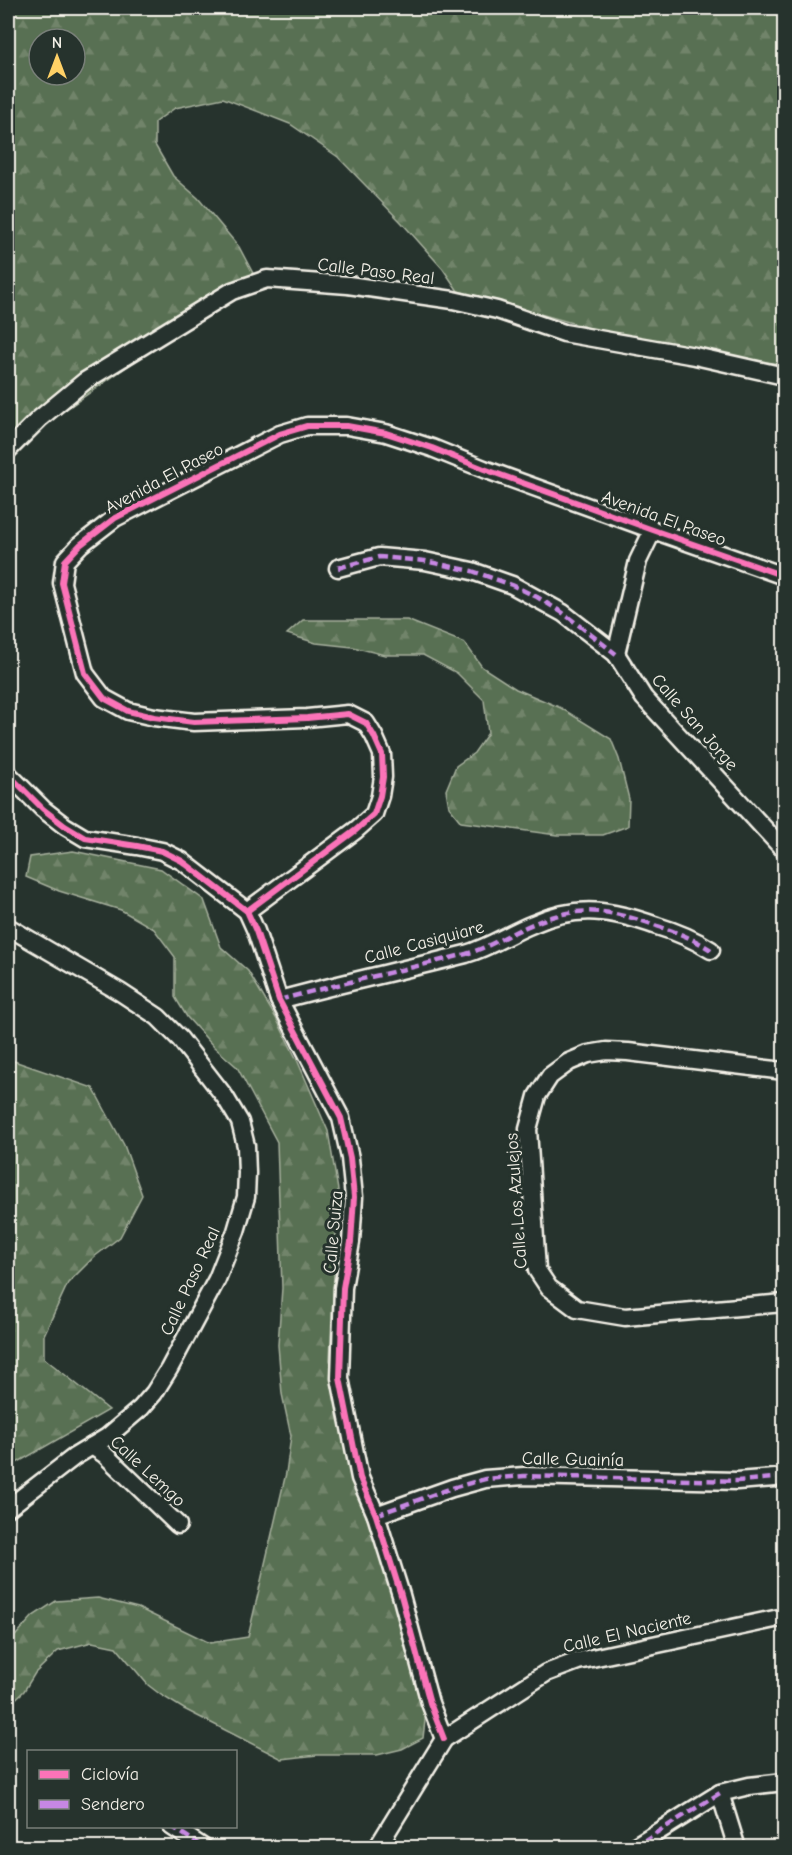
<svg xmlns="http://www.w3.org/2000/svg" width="792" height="1855" viewBox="0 0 792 1855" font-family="'Comic Neue',sans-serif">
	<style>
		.forest { fill: url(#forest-firs); stroke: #a6b09d; stroke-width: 1.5; fill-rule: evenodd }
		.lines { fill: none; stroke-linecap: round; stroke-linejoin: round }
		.minor-casing { stroke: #f4f1e8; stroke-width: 21 }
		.minor { stroke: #26332d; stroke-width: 16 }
		.quiet { stroke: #c787e3; stroke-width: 4.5; stroke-dasharray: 9 4.5; stroke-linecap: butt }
		.cycleway-casing { stroke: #26332d; stroke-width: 10 }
		.cycleway { stroke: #fb73b8; stroke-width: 6 }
		.labels { text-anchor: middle; stroke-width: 6; stroke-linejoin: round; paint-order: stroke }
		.street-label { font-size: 18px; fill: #f4f1e8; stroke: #26332d }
	</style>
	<defs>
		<pattern id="forest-firs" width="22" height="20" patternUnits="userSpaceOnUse" patternTransform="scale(1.5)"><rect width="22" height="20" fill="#596f52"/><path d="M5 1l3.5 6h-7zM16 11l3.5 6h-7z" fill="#71846b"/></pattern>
	</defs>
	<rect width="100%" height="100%" fill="#26332d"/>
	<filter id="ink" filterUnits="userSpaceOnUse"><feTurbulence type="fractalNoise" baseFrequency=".0167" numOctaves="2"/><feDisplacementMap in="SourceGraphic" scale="12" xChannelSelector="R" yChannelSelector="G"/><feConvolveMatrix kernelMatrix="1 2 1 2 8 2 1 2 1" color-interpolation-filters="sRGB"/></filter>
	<g filter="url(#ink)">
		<g class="forest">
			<path d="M 8,8 L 784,8 L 784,365 L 615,335 L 458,291 L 443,269 L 402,223 L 338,157 L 290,124 L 223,98 L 175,108 L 155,122 L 155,145 L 173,176 L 198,198 L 239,247 L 256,279 L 235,291 L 51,420 L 8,464 ZM 39,39 L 75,39 L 75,75 L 39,75 Z"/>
			<path d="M 303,620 L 407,620 L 465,643 L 482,667 L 516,689 L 561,708 L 611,739 L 619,759 L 629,799 L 628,826 L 603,835 L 557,835 L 461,822 L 449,807 L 446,790 L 456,766 L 474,753 L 488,733 L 484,700 L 457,673 L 423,655 L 385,655 L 353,647 L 316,643 L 287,634 Z"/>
			<path d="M 73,851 L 161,869 L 204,900 L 221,947 L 248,971 L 276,1018 L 298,1062 L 328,1131 L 339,1196 L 336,1231 L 330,1360 L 426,1712 L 423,1738 L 402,1749 L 377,1755 L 317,1755 L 282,1759 L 184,1709 L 161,1695 L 148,1685 L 116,1647 L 92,1642 L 58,1651 L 35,1673 L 24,1691 L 8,1706 L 8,1644 L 33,1616 L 56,1601 L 98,1598 L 138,1608 L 210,1643 L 248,1637 L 286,1473 L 291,1436 L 282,1394 L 278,1345 L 282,1288 L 277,1142 L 237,1067 L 214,1047 L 187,1017 L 175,997 L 175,957 L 154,929 L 121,910 L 59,891 L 26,877 L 30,857 Z"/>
			<path d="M 8,1059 L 93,1088 L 124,1145 L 142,1195 L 120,1237 L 94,1257 L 68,1283 L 44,1335 L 44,1358 L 109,1410 L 8,1468 Z"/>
		</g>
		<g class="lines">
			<g class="minor-casing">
				<g id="minor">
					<path d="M 8,450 L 39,419 L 85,381 L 232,291 L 267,279 L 348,285 L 453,300 L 497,310 L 564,333 L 695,356 L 784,376"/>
					<path d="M 338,568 L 379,557 L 425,561 L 472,571 L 512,585 L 563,613 L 616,654 L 644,698 L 784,850"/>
					<path d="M 616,654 L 638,561 L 653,530"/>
					<path d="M 8,774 L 43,809 L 65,826 L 85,838 L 137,846 L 162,851 L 182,861 L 247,911 L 256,931 L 279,1000 L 341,1118 L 350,1158 L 354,1197 L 351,1242 L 343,1288 L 340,1378 L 360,1478 L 376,1515 L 401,1595 L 430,1703 L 444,1739"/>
					<path d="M 247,911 L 356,830 L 374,814 L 380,796 L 383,777 L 382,754 L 374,736 L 366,723 L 348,714 L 307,718 L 194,722 L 154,717 L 128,711 L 104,698 L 85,673 L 62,583 L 65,561 L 80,545 L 115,518 L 280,434 L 307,426 L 347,426 L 386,433 L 432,448 L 484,469 L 653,530 L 784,576"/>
					<path d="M 8,927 L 120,992 L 158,1017 L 180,1039 L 225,1097 L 240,1122 L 246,1146 L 247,1173 L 246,1197 L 236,1231 L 217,1279 L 169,1369 L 154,1393 L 141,1408 L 107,1437 L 74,1457 L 8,1508"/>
					<path d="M 279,1000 C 341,983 404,970 466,954 C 490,947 510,933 533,924 C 578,904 612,910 657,926 C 677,932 694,939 711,950"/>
					<path d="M 784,1071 L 628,1052 L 606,1051 L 588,1054 L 569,1062 L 550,1076 L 537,1096 L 528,1129 L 537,1270 L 549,1288 L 577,1309 L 625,1317 L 784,1303"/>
					<path d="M 92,1446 L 104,1454 L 178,1525"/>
					<path d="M 376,1515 L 452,1488 L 485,1479 L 524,1476 L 737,1481 L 775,1478"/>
					<path d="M 720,1793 L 737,1848"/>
					<path d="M 171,1826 L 204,1848"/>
					<path d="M 377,1848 L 444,1739 L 546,1673 L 578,1661 L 784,1617"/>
					<path d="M 632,1848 L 720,1793 L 749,1786 L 784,1782"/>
				</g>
			</g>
			<use href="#minor" class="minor"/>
			<g class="quiet">
				<path d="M 338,568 L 379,557 L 425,561 L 472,571 L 512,585 L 537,597 L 563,613 L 616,654"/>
				<path d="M 279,1000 C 341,983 404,970 466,954 C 490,947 510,933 533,924 C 578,904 612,910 657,926 C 677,932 694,939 711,950"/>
				<path d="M 376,1515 L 452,1488 L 485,1479 L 524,1476 L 737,1481 L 775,1478"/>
				<path d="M 171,1826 L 204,1848"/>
				<path d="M 632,1848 L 720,1793"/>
			</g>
			<g class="cycleway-casing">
				<g id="cycleway">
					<path d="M 8,774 L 43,809 L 65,826 L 85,838 L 137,846 L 162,851 L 182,861 L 247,911 L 256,931 L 279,1000 L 341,1118 L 350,1158 L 354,1197 L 351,1242 L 343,1288 L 340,1378 L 360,1478 L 376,1515 L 401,1595 L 430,1703 L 444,1739"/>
					<path d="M 247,911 L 356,830 L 374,814 L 380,796 L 383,777 L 382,754 L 374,736 L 366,723 L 348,714 L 307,718 L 194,722 L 154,717 L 128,711 L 104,698 L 85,673 L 62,583 L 65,561 L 80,545 L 115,518 L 280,434 L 307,426 L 347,426 L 386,433 L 432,448 L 484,469 L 653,530 L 784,576"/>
				</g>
			</g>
			<use href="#cycleway" class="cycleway"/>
		</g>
	</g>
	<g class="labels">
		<g class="street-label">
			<text transform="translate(376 271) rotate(7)" y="6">Calle Paso Real</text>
			<text transform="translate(164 478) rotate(-28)" y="6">Avenida El Paseo</text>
			<text transform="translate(664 518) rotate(20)" y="6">Avenida El Paseo</text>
			<text transform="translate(695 722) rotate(49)" y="6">Calle San Jorge</text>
			<text transform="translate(424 942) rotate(-15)" y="6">Calle Casiquiare</text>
			<text transform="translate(516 1201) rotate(-94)" y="6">Calle Los Azulejos</text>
			<text transform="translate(333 1232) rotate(-85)" y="6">Calle Suiza</text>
			<text transform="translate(190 1281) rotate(-65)" y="6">Calle Paso Real</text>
			<text transform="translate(573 1459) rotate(1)" y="6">Calle Guainía</text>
			<text transform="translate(148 1471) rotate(43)" y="6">Calle Lemgo</text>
			<text transform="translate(627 1632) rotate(-13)" y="6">Calle El Naciente</text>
		</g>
	</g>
	<rect width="792" height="1855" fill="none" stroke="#26332d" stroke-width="30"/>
	<rect x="15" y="15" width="762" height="1825" fill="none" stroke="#f4f1e8" stroke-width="2" filter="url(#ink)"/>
	<rect x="27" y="1750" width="210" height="78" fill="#26332d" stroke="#787f78" stroke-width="1.5"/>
	<rect x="39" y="1770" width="30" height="9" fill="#fb73b8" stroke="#787f78" stroke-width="1.5"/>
	<text x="81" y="1780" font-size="18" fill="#f4f1e8">Ciclovía</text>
	<rect x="39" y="1800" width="30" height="9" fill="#c787e3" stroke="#787f78" stroke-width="1.5"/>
	<text x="81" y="1810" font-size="18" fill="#f4f1e8">Sendero</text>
	<g transform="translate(57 57)"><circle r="28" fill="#26332d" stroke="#787f78" stroke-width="1.5"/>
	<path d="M0-4.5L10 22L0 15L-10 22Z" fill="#ffd166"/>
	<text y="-9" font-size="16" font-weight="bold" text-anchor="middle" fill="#f4f1e8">N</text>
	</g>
</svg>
